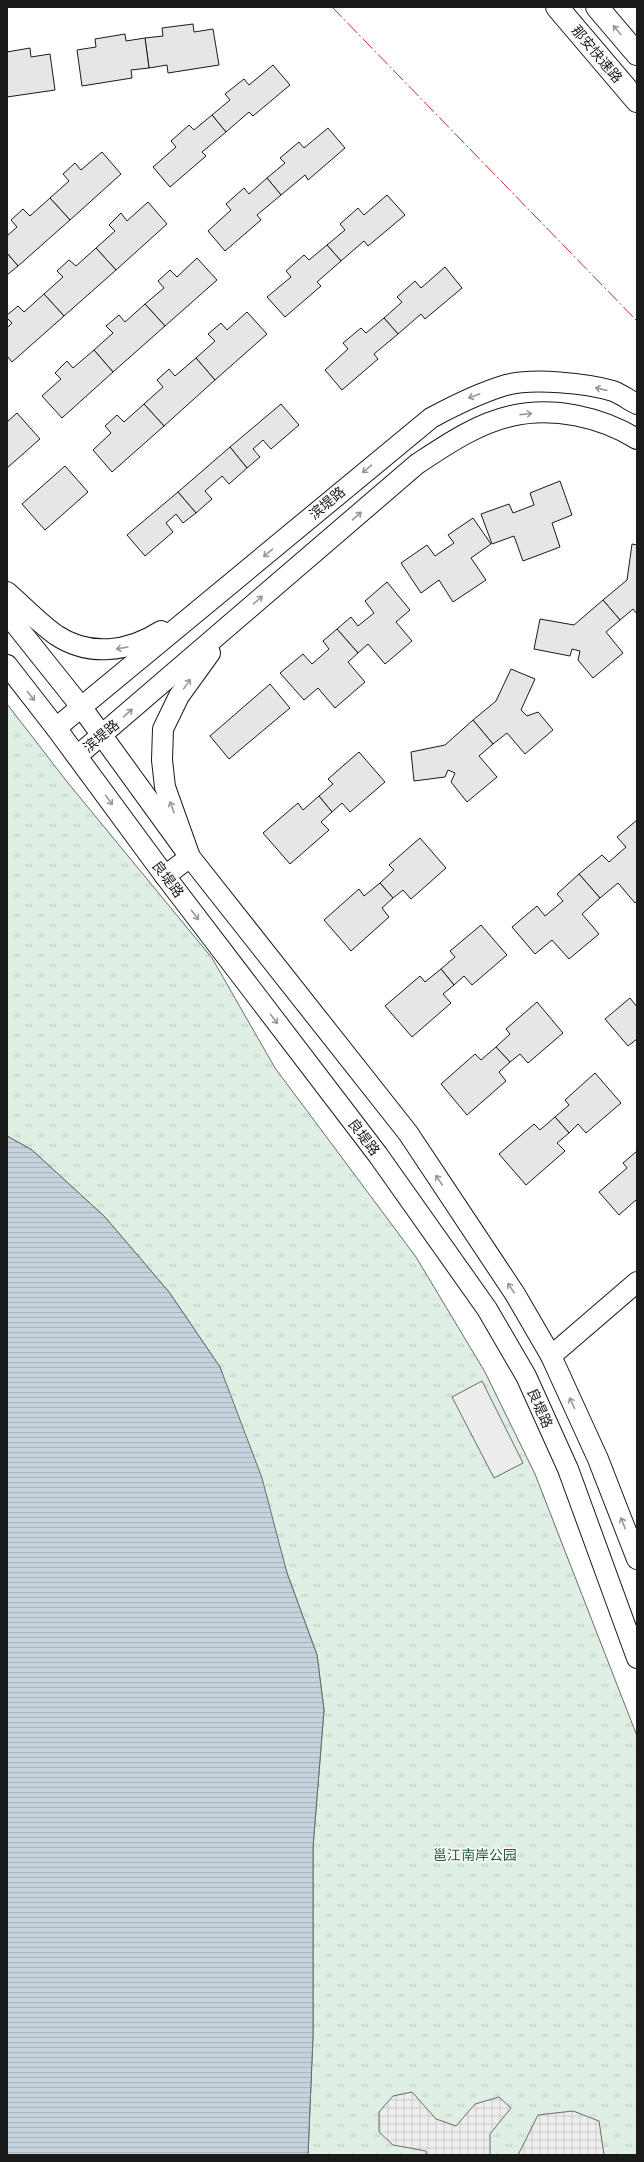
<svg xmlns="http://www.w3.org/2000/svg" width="644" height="2162" viewBox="0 0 644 2162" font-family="'Source Sans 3','Noto Sans SC',sans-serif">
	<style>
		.grass { fill: url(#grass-tufts); stroke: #6a6a6a }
		.parking { fill: #ededed; stroke: #6a6a6a }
		.plaza { fill: url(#plaza-grid); stroke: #6a6a6a }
		.water { fill: url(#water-rules); stroke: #6a6a6a }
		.building { fill: #e6e6e6; stroke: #1a1a1a }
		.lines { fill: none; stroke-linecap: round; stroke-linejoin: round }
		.secondary-casing { stroke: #1a1a1a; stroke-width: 22 }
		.highway-casing { stroke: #1a1a1a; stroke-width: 24 }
		.secondary { stroke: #fff; stroke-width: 20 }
		.highway { stroke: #fff; stroke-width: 22 }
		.power { stroke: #c62828; stroke-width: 1; stroke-dasharray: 14 3 2 3; stroke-linecap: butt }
		.oneway { stroke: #989898 }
		.labels { text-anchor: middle; stroke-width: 3; stroke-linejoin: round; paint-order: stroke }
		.street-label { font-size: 14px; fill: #1a1a1a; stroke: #fff }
		.park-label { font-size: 14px; fill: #2b5a34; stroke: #fff }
	</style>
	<defs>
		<pattern id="grass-tufts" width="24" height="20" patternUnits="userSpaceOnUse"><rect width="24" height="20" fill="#e0efe3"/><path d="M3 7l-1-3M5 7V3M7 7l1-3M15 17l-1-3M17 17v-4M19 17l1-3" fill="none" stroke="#c0ccc2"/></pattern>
		<pattern id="plaza-grid" width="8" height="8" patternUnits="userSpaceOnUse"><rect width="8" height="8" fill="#ededed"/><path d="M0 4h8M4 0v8" fill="none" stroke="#cbcbcb"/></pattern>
		<pattern id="water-rules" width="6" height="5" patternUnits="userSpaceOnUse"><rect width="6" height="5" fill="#c6d2dc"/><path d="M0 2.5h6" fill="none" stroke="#aab4bc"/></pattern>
	</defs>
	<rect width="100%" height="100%" fill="#fff"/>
	<path class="grass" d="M 7,704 L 68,783 L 212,958 L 275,1068 L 416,1257 L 485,1372 L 535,1474 L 637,1736 L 637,2155 L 308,2155 L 313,2036 L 313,1847 L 324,1710 L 317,1655 L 287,1573 L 220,1367 L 169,1292 L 105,1217 L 32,1150 L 7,1136 Z"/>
	<path class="parking" d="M 482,1381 L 523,1463 L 494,1478 L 452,1397 Z"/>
	<g class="plaza">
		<path d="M 412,2092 L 436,2119 L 456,2126 L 475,2104 L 499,2097 L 511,2108 L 490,2134 L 490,2155 L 427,2155 L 426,2151 L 393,2145 L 379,2132 L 379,2112 L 393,2096 Z"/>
		<path d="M 573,2111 L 599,2121 L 604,2155 L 518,2155 L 538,2115 Z"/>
	</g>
	<path class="water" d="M 7,1136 L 32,1150 L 105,1217 L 169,1292 L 220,1367 L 262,1478 L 287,1573 L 317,1655 L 324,1710 L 313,1847 L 313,2036 L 308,2155 L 7,2155 Z"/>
	<g class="building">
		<path d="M 193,24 L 194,32 L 213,29 L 219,65 L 168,73 L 167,65 L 149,68 L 145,38 L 163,36 L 162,28 Z"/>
		<path d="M 125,34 L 126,41 L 145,38 L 149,68 L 131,70 L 132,78 L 82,86 L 77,50 L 96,47 L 95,39 Z"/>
		<path d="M 30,48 L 31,57 L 50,54 L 55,90 L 7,97 L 7,52 Z"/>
		<path d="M 273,65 L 290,85 L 253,116 L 249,112 L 226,132 L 212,115 L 230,100 L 225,94 L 244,79 L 249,85 Z"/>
		<path d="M 212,115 L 226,132 L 202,152 L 206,156 L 170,187 L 153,167 L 176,147 L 171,141 L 189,125 L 194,130 Z"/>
		<path d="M 328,128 L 345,148 L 308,180 L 305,175 L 281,195 L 267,178 L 285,163 L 280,158 L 299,142 L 304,148 Z"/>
		<path d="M 102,152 L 121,174 L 70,220 L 50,198 L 69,181 L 63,174 L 75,163 L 81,170 Z"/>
		<path d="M 267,178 L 281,195 L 257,215 L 261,220 L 225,251 L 208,231 L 231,210 L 226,204 L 244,188 L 249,194 Z"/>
		<path d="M 387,195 L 405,215 L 368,246 L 364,241 L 341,261 L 327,245 L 345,230 L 340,224 L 358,208 L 364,215 Z"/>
		<path d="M 50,198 L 70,220 L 18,266 L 7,253 L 7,236 L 17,227 L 11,220 L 23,209 L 30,216 Z"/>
		<path d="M 148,202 L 167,224 L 116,270 L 96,248 L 115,231 L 109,225 L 121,213 L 127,221 Z"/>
		<path d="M 327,245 L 341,261 L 317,282 L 321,286 L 285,317 L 267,297 L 291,277 L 286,271 L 304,255 L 309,260 Z"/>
		<path d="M 96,248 L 116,270 L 64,316 L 44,294 L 63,277 L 57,271 L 69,260 L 76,266 Z"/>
		<path d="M 7,253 L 18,266 L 7,275 Z"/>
		<path d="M 197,258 L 217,280 L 165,326 L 145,304 L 164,288 L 158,281 L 170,270 L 177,277 Z"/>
		<path d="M 445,267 L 462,288 L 425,319 L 421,314 L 398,334 L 384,318 L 402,302 L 397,297 L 415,281 L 421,288 Z"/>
		<path d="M 44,294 L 64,316 L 12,362 L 7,356 L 7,328 L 12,323 L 7,318 L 7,315 L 18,306 L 24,312 Z"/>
		<path d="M 145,304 L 165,326 L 113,372 L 94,350 L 113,333 L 106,326 L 119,315 L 125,322 Z"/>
		<path d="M 247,312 L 267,334 L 215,380 L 196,358 L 215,341 L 208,334 L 221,323 L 227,330 Z"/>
		<path d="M 384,318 L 398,334 L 374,354 L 378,359 L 342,390 L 325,370 L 348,349 L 343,343 L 361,328 L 366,333 Z"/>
		<path d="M 94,350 L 113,372 L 62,418 L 42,396 L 61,379 L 55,373 L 67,361 L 73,368 Z"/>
		<path d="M 196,358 L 215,380 L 164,426 L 144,404 L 163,387 L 157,380 L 169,369 L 175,376 Z"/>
		<path d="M 144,404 L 164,426 L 112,472 L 93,450 L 111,433 L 105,426 L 117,415 L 124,422 Z"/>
		<path d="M 281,404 L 299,425 L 271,449 L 263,440 L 253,449 L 260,457 L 247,468 L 230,447 Z"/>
		<path d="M 17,413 L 40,439 L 7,468 L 7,422 Z"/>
		<path d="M 230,447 L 247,468 L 229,484 L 222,476 L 205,491 L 212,499 L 196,513 L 178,492 Z"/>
		<path d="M 65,466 L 88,492 L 45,530 L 22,504 Z"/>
		<path d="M 560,481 L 572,515 L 552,523 L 560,547 L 523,561 L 514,536 L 492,544 L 481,514 L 509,504 L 513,513 L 534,505 L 530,493 Z"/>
		<path d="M 178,492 L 196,513 L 183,523 L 176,514 L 166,523 L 173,532 L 145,556 L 127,535 Z"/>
		<path d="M 473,518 L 491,544 L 471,558 L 486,580 L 453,602 L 439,580 L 421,593 L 401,563 L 427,545 L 435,556 L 454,543 L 448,535 Z"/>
		<path d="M 632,544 L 637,545 L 637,614 L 633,609 L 620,620 L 603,600 L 627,580 Z"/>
		<path d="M 387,582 L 410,610 L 396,622 L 412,641 L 385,664 L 368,644 L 358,653 L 337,629 L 351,617 L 358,626 L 374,613 L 365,601 Z"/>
		<path d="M 603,600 L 620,620 L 606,632 L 623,653 L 593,678 L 578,660 L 580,651 L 572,649 L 570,656 L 534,649 L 540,619 L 574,625 Z"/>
		<path d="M 337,629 L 358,653 L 348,662 L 365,682 L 335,708 L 318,688 L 304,700 L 280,673 L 303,654 L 312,664 L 329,649 L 323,641 Z"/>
		<path d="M 511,669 L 535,679 L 521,710 L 527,716 L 538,712 L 553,730 L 525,754 L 507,733 L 493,744 L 473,720 L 496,701 Z"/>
		<path d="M 270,684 L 290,708 L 229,759 L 210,736 Z"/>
		<path d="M 473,720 L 493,744 L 479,756 L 497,777 L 467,802 L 451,782 L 455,773 L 448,770 L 445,777 L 414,781 L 411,752 L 445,745 Z"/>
		<path d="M 359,752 L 385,782 L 350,812 L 342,803 L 332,812 L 319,796 L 333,784 L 328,779 Z"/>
		<path d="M 319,796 L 332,812 L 321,822 L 329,830 L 290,864 L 263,833 L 298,803 L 303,810 Z"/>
		<path d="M 637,820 L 637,901 L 635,903 L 618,883 L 600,898 L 579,874 L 602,855 L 609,862 L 626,847 L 617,837 Z"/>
		<path d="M 420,838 L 446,868 L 411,899 L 403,890 L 393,898 L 380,883 L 394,870 L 389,865 Z"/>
		<path d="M 579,874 L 600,898 L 582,914 L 599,934 L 569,959 L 552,940 L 535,954 L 512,927 L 537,906 L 545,916 L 563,901 L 557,894 Z"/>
		<path d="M 380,883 L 393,898 L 382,908 L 389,917 L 351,951 L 324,920 L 359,889 L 364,896 Z"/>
		<path d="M 481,925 L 507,955 L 472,985 L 464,976 L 454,985 L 441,969 L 455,957 L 450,951 Z"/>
		<path d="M 441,969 L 454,985 L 443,994 L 451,1003 L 412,1037 L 385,1006 L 420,976 L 425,982 Z"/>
		<path d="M 630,998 L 637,1007 L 637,1039 L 628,1046 L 605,1019 Z"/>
		<path d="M 537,1002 L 563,1033 L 528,1063 L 520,1054 L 510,1062 L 496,1047 L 510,1034 L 506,1029 Z"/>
		<path d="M 496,1047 L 510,1062 L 499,1072 L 506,1081 L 467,1115 L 441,1084 L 475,1054 L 481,1060 Z"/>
		<path d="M 595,1073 L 621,1103 L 586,1133 L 578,1124 L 569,1133 L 555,1117 L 569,1105 L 565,1100 Z"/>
		<path d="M 555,1117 L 569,1133 L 557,1143 L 565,1151 L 526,1185 L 499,1154 L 534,1124 L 540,1130 Z"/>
		<path d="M 637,1151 L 637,1199 L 619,1215 L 599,1192 L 627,1168 L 623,1163 Z"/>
	</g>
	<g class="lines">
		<g class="secondary-casing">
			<g id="secondary">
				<path d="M 7,592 C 23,606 39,623 56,635 C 89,657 129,652 161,631"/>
				<path d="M 7,614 L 82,708 L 190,857 L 408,1133 L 515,1294 L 551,1356 L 598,1459 L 637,1559"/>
				<path d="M 7,665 L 56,728 L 165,876 L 378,1155 L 487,1309 L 526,1376 L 568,1469 L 637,1658"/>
				<path d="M 56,728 L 431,418 C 455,405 479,393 506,385 C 533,378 586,383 613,391 C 621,394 629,400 637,404"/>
				<path d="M 77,756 L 417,464 C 446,445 476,424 511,416 C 553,406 601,417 637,439"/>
				<path d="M 165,876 L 190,857 L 165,787 L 162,760 L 163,729 L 179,696 L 210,653"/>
				<path d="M 551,1356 L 637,1282"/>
			</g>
		</g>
		<g class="highway-casing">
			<g id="highway">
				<path d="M 557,7 L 637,101"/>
				<path d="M 597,7 L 637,54"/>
			</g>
		</g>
		<use href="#secondary" class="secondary"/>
		<use href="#highway" class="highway"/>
		<path class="power" d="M 332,7 L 637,321"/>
	</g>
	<defs><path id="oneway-shaft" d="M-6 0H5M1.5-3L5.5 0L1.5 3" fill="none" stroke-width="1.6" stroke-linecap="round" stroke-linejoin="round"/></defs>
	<g class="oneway">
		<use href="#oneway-shaft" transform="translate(617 30) rotate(-130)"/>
		<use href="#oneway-shaft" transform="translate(601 389) rotate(-167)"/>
		<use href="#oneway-shaft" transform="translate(474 396) rotate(160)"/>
		<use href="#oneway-shaft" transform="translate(526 414) rotate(-6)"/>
		<use href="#oneway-shaft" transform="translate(367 469) rotate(140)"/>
		<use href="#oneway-shaft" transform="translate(357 516) rotate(-41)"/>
		<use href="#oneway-shaft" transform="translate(268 553) rotate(140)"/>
		<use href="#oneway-shaft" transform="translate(258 600) rotate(-41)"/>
		<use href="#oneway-shaft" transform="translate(122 648) rotate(170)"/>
		<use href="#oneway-shaft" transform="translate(187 684) rotate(-55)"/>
		<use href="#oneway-shaft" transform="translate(31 696) rotate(52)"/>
		<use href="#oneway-shaft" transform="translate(128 713) rotate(-41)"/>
		<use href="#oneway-shaft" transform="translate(109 800) rotate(54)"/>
		<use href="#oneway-shaft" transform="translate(172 807) rotate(-110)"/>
		<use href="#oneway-shaft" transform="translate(195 915) rotate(53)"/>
		<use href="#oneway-shaft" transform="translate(274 1019) rotate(53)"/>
		<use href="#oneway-shaft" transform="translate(439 1180) rotate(-124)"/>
		<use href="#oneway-shaft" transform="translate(511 1288) rotate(-124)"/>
		<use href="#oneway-shaft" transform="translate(572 1403) rotate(-115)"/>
		<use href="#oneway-shaft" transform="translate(623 1523) rotate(-111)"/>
	</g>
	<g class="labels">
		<g class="street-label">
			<text transform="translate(597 54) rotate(50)" y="5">那安快速路</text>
			<text transform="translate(327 503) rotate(-40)" y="5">滨堤路</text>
			<text transform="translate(101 736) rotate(-40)" y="5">滨堤路</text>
			<text transform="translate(168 879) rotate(53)" y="5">良堤路</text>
			<text transform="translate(364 1137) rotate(53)" y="5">良堤路</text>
			<text transform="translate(540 1408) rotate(66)" y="5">良堤路</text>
		</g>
		<g class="park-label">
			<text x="475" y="1860">邕江南岸公园</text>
		</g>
	</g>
	<rect width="644" height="2162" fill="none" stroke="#1a1a1a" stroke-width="16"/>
</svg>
